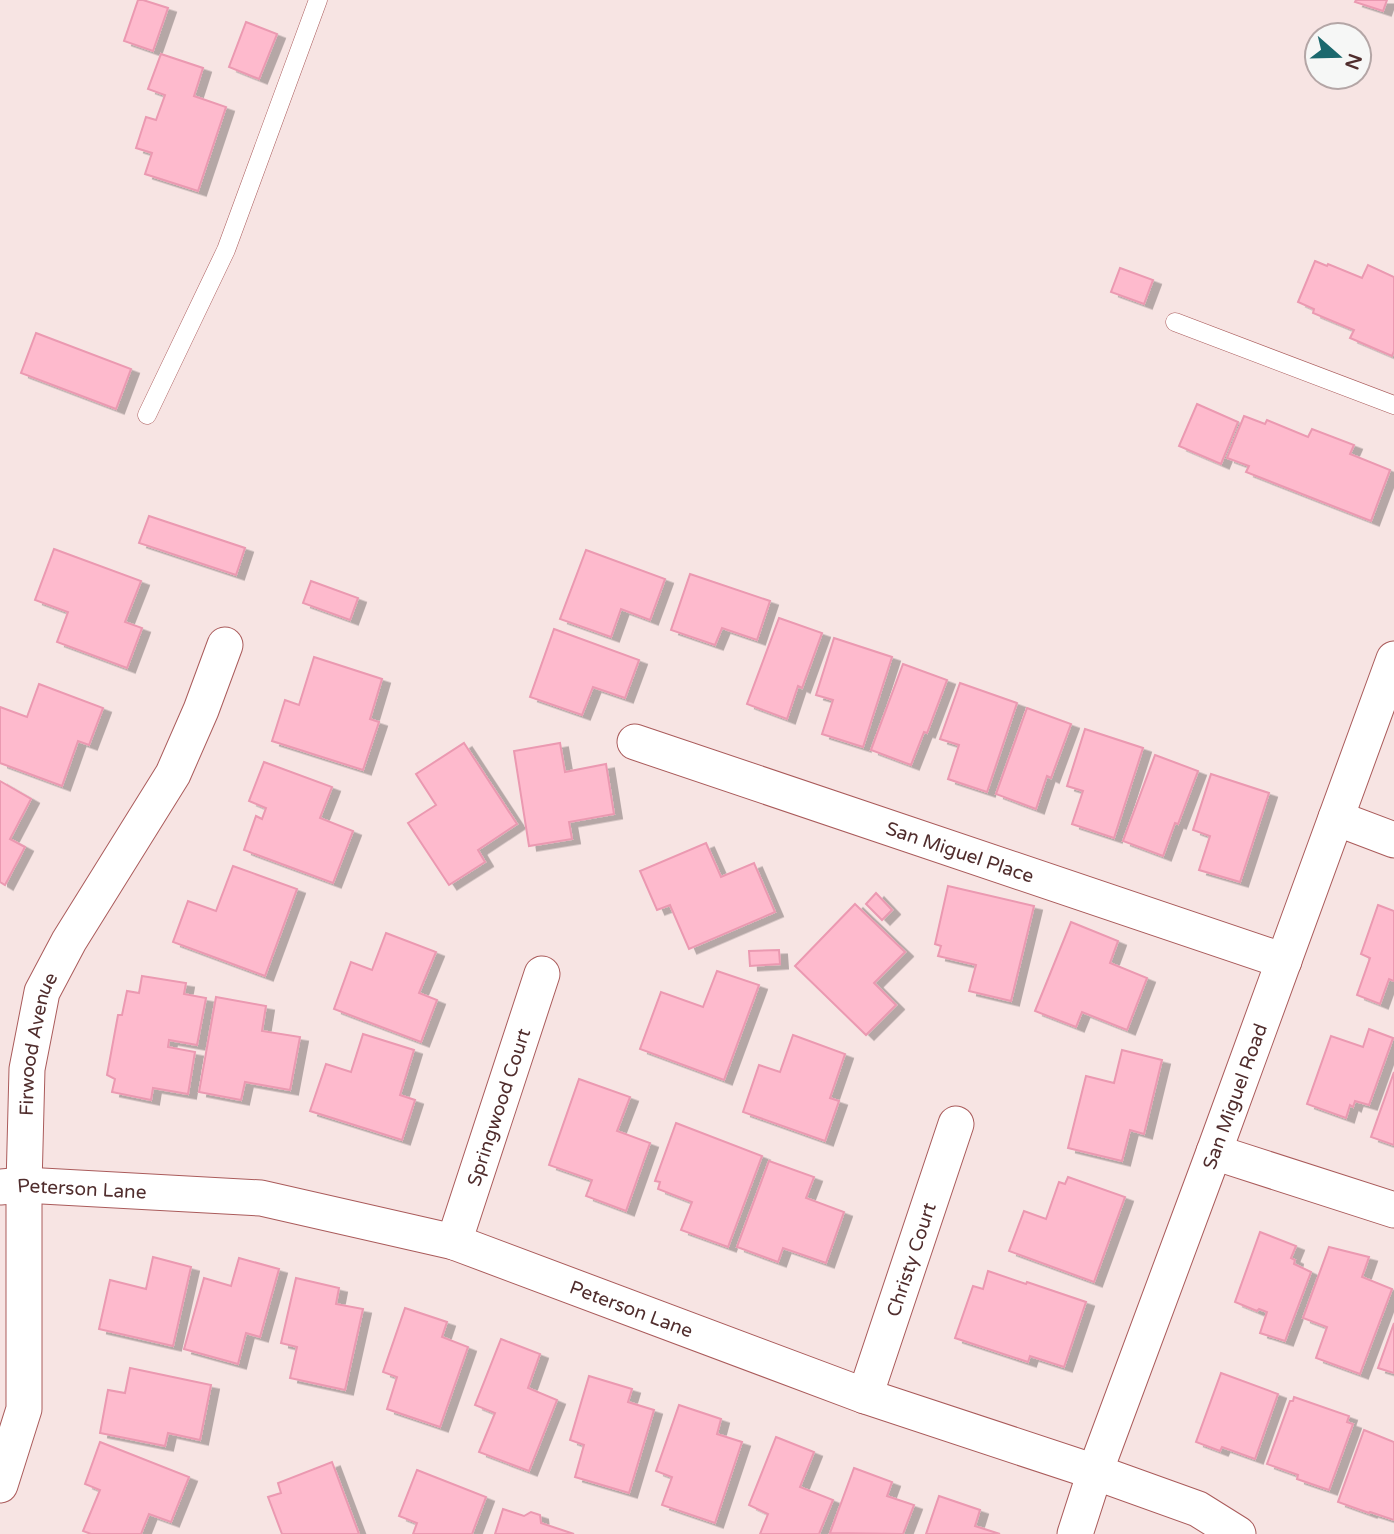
<svg xmlns="http://www.w3.org/2000/svg" width="1394" height="1534" viewBox="0 0 1394 1534" font-family="'Varela Round',sans-serif">
	<style>
		.building { fill: #febacd; stroke: #eb99b1; stroke-width: 2; filter: url(#shadow) }
		.lines { fill: none; stroke-linecap: round; stroke-linejoin: round }
		.lane-casing { stroke: #aa5b5b; stroke-width: 19 }
		.street-casing { stroke: #aa5b5b; stroke-width: 37 }
		.lane { stroke: #fff; stroke-width: 18 }
		.street { stroke: #fff; stroke-width: 35 }
		.labels { text-anchor: middle; stroke-width: 6; stroke-linejoin: round; paint-order: stroke }
		.street-label { font-size: 19px; fill: #502d2d; stroke: #f6f7f6 }
	</style>
	<defs>
		<filter id="shadow"><feDropShadow dx="8" dy="4.5" stdDeviation="0" flood-color="#0004"/></filter>
	</defs>
	<rect width="100%" height="100%" fill="#f7e4e3"/>
	<g class="building">
		<path d="M 138,0 L 143,0 L 168,8 L 153,51 L 124,41 Z"/>
		<path d="M 1356,0 L 1387,0 L 1383,11 L 1355,2 Z"/>
		<path d="M 246,22 L 277,34 L 259,79 L 229,67 Z"/>
		<path d="M 161,54 L 203,68 L 194,96 L 226,107 L 198,191 L 145,174 L 152,153 L 136,148 L 146,117 L 156,120 L 165,95 L 148,89 Z"/>
		<path d="M 1315,261 L 1327,266 L 1328,264 L 1362,278 L 1368,265 L 1394,277 L 1394,351 L 1392,356 L 1350,338 L 1354,330 L 1313,313 L 1314,309 L 1298,302 Z"/>
		<path d="M 1120,268 L 1153,280 L 1144,304 L 1111,292 Z"/>
		<path d="M 36,333 L 131,369 L 116,409 L 21,373 Z"/>
		<path d="M 1197,404 L 1238,422 L 1221,464 L 1179,446 Z"/>
		<path d="M 1244,416 L 1265,424 L 1267,420 L 1308,437 L 1312,429 L 1354,445 L 1350,454 L 1390,470 L 1371,521 L 1246,472 L 1249,466 L 1227,458 Z"/>
		<path d="M 149,516 L 245,548 L 236,575 L 139,543 Z"/>
		<path d="M 54,549 L 141,581 L 125,622 L 142,628 L 127,668 L 57,642 L 68,612 L 35,600 Z"/>
		<path d="M 586,550 L 665,579 L 650,620 L 621,609 L 611,637 L 560,619 Z"/>
		<path d="M 690,574 L 770,601 L 757,640 L 722,628 L 715,645 L 671,630 Z"/>
		<path d="M 311,581 L 358,598 L 350,620 L 303,603 Z"/>
		<path d="M 779,618 L 822,633 L 802,688 L 798,686 L 787,719 L 747,704 Z"/>
		<path d="M 554,629 L 639,660 L 625,698 L 593,687 L 582,715 L 530,697 Z"/>
		<path d="M 834,638 L 892,657 L 863,747 L 822,734 L 833,700 L 816,695 Z"/>
		<path d="M 314,657 L 382,679 L 370,719 L 379,722 L 363,770 L 272,741 L 285,700 L 299,705 Z"/>
		<path d="M 903,664 L 947,680 L 927,733 L 924,732 L 911,765 L 871,750 Z"/>
		<path d="M 960,683 L 1017,703 L 987,792 L 948,779 L 959,745 L 940,739 Z"/>
		<path d="M 39,684 L 103,708 L 89,745 L 78,741 L 62,786 L 0,763 L 0,707 L 27,717 Z"/>
		<path d="M 1027,708 L 1071,724 L 1051,778 L 1047,776 L 1036,809 L 996,794 Z"/>
		<path d="M 1085,729 L 1143,748 L 1114,838 L 1072,824 L 1083,791 L 1067,786 Z"/>
		<path d="M 464,743 L 517,824 L 478,850 L 485,862 L 449,885 L 408,823 L 436,805 L 416,774 Z"/>
		<path d="M 560,743 L 565,772 L 606,764 L 614,814 L 569,822 L 572,839 L 529,846 L 514,751 Z"/>
		<path d="M 1155,755 L 1198,771 L 1178,824 L 1175,823 L 1163,856 L 1123,841 Z"/>
		<path d="M 264,762 L 332,787 L 320,818 L 353,831 L 333,883 L 244,850 L 256,816 L 262,819 L 266,808 L 249,801 Z"/>
		<path d="M 1211,774 L 1269,793 L 1240,882 L 1199,870 L 1210,836 L 1193,830 Z"/>
		<path d="M 0,781 L 31,799 L 10,839 L 25,847 L 5,885 L 0,882 Z"/>
		<path d="M 706,843 L 721,877 L 754,863 L 775,912 L 689,949 L 670,905 L 657,910 L 640,871 Z"/>
		<path d="M 233,866 L 297,889 L 265,976 L 173,942 L 188,901 L 216,911 Z"/>
		<path d="M 948,886 L 1034,906 L 1011,1001 L 969,991 L 976,965 L 938,956 L 941,946 L 935,944 Z"/>
		<path d="M 876,893 L 892,910 L 882,920 L 866,904 Z"/>
		<path d="M 855,904 L 905,952 L 874,983 L 896,1005 L 866,1035 L 795,966 Z"/>
		<path d="M 1378,905 L 1394,911 L 1394,981 L 1389,979 L 1380,1004 L 1357,995 L 1370,958 L 1361,954 Z"/>
		<path d="M 1071,922 L 1118,941 L 1110,963 L 1147,978 L 1127,1030 L 1082,1012 L 1076,1027 L 1035,1011 Z"/>
		<path d="M 386,933 L 436,952 L 419,993 L 437,1000 L 421,1042 L 334,1009 L 351,962 L 372,970 Z"/>
		<path d="M 779,950 L 780,964 L 750,966 L 749,951 Z"/>
		<path d="M 717,971 L 759,985 L 724,1080 L 640,1049 L 661,992 L 703,1007 Z"/>
		<path d="M 142,976 L 186,983 L 184,994 L 206,998 L 197,1045 L 169,1040 L 168,1047 L 195,1052 L 188,1094 L 153,1088 L 151,1100 L 112,1092 L 115,1079 L 107,1075 L 118,1015 L 122,1015 L 127,991 L 139,993 Z"/>
		<path d="M 216,997 L 266,1006 L 262,1031 L 300,1037 L 290,1090 L 245,1082 L 241,1100 L 199,1092 Z"/>
		<path d="M 1369,1029 L 1393,1038 L 1369,1105 L 1355,1101 L 1353,1107 L 1350,1105 L 1346,1118 L 1307,1104 L 1331,1036 L 1363,1047 Z"/>
		<path d="M 363,1034 L 414,1050 L 400,1095 L 415,1100 L 402,1140 L 310,1111 L 326,1064 L 351,1072 Z"/>
		<path d="M 793,1035 L 845,1054 L 830,1098 L 839,1101 L 825,1141 L 743,1112 L 759,1065 L 780,1072 Z"/>
		<path d="M 1122,1050 L 1162,1060 L 1144,1134 L 1130,1130 L 1122,1161 L 1068,1148 L 1086,1076 L 1114,1083 Z"/>
		<path d="M 1394,1072 L 1394,1145 L 1371,1137 Z"/>
		<path d="M 579,1079 L 630,1097 L 617,1131 L 650,1143 L 626,1211 L 586,1196 L 592,1180 L 549,1165 Z"/>
		<path d="M 676,1123 L 762,1156 L 728,1247 L 681,1230 L 692,1202 L 658,1189 L 660,1182 L 655,1181 Z"/>
		<path d="M 769,1161 L 814,1177 L 806,1198 L 844,1212 L 826,1263 L 783,1248 L 778,1262 L 737,1247 Z"/>
		<path d="M 1068,1177 L 1125,1197 L 1094,1282 L 1009,1251 L 1024,1211 L 1046,1219 L 1059,1182 L 1065,1184 Z"/>
		<path d="M 1260,1232 L 1296,1246 L 1291,1258 L 1295,1260 L 1294,1264 L 1311,1272 L 1285,1341 L 1260,1333 L 1267,1312 L 1259,1309 L 1257,1311 L 1235,1302 Z"/>
		<path d="M 1329,1247 L 1369,1257 L 1362,1277 L 1392,1289 L 1360,1374 L 1316,1358 L 1327,1327 L 1303,1318 Z"/>
		<path d="M 153,1257 L 191,1267 L 173,1346 L 99,1329 L 110,1280 L 146,1289 Z"/>
		<path d="M 239,1258 L 279,1269 L 260,1337 L 246,1333 L 238,1364 L 184,1349 L 204,1278 L 231,1286 Z"/>
		<path d="M 988,1271 L 1026,1284 L 1027,1282 L 1086,1302 L 1064,1367 L 1030,1356 L 1028,1362 L 955,1338 L 973,1286 L 983,1289 Z"/>
		<path d="M 296,1278 L 339,1288 L 336,1304 L 363,1309 L 345,1390 L 290,1378 L 297,1347 L 281,1343 Z"/>
		<path d="M 405,1308 L 447,1322 L 442,1337 L 468,1347 L 440,1427 L 387,1409 L 397,1377 L 383,1372 Z"/>
		<path d="M 1394,1323 L 1394,1373 L 1378,1368 Z"/>
		<path d="M 501,1339 L 540,1354 L 528,1388 L 557,1400 L 529,1471 L 479,1452 L 495,1413 L 475,1405 Z"/>
		<path d="M 130,1368 L 211,1385 L 200,1440 L 168,1433 L 165,1446 L 100,1433 L 108,1390 L 125,1393 Z"/>
		<path d="M 1221,1373 L 1278,1394 L 1255,1459 L 1222,1447 L 1220,1451 L 1196,1442 Z"/>
		<path d="M 589,1376 L 632,1389 L 628,1402 L 654,1410 L 629,1493 L 575,1477 L 584,1445 L 570,1440 Z"/>
		<path d="M 1294,1397 L 1349,1416 L 1347,1422 L 1353,1424 L 1329,1490 L 1297,1479 L 1298,1475 L 1267,1464 L 1290,1401 L 1293,1401 Z"/>
		<path d="M 679,1405 L 721,1419 L 717,1434 L 742,1442 L 715,1523 L 662,1505 L 672,1477 L 656,1471 Z"/>
		<path d="M 1364,1430 L 1394,1442 L 1394,1520 L 1370,1512 L 1369,1513 L 1338,1502 Z"/>
		<path d="M 776,1437 L 814,1452 L 800,1487 L 833,1500 L 819,1534 L 760,1534 L 768,1514 L 749,1505 Z"/>
		<path d="M 100,1442 L 189,1477 L 171,1522 L 149,1514 L 141,1534 L 91,1534 L 83,1531 L 100,1490 L 85,1484 Z"/>
		<path d="M 332,1462 L 359,1534 L 282,1534 L 268,1497 L 281,1493 L 278,1483 Z"/>
		<path d="M 854,1468 L 892,1482 L 887,1496 L 914,1505 L 903,1534 L 830,1533 Z"/>
		<path d="M 417,1470 L 486,1497 L 472,1534 L 413,1534 L 417,1523 L 399,1516 Z"/>
		<path d="M 939,1496 L 980,1510 L 975,1526 L 1000,1534 L 926,1534 Z"/>
		<path d="M 503,1509 L 524,1516 L 531,1512 L 540,1515 L 541,1523 L 574,1534 L 495,1534 Z"/>
	</g>
	<g class="lines">
		<g class="lane-casing">
			<g id="lane">
				<path d="M 1175,322 L 1394,405"/>
				<path d="M 147,415 L 226,250 L 318,0"/>
			</g>
		</g>
		<g class="street-casing">
			<g id="street">
				<path id="s1" d="M 635,742 L 1284,961"/>
				<path d="M 1336,818 L 1394,840"/>
				<path d="M 1214,1152 L 1394,1210"/>
				<path id="s2" d="M 0,1187 L 24,1185 L 261,1198 L 454,1242 L 865,1396 L 1095,1472 L 1198,1509 L 1238,1534"/>
				<path id="s3" d="M 454,1242 L 542,974"/>
				<path id="s4" d="M 865,1396 L 956,1124"/>
				<path id="s5" d="M 0,1485 L 24,1409 L 24,1185 L 27,1069 L 42,992 L 69,941 L 173,774 L 201,710 L 225,645"/>
				<path id="s6" d="M 1075,1534 L 1095,1472 L 1214,1152 L 1394,659"/>
			</g>
		</g>
		<use href="#lane" class="lane"/>
		<use href="#street" class="street"/>
	</g>
	<g class="labels">
		<g class="street-label">
			<text dy="7" stroke="none"><textPath href="#s1" startOffset="343">San Miguel Place</textPath></text>
			<text dy="7" stroke="none"><textPath href="#s5" startOffset="446">Firwood Avenue</textPath></text>
			<text dy="7" stroke="none"><textPath href="#s6" startOffset="466">San Miguel Road</textPath></text>
			<text dy="7" stroke="none"><textPath href="#s3" startOffset="142">Springwood Court</textPath></text>
			<text dy="7" stroke="none"><textPath href="#s2" startOffset="82">Peterson Lane</textPath></text>
			<text dy="7" stroke="none"><textPath href="#s4" startOffset="144">Christy Court</textPath></text>
			<text dy="7" stroke="none"><textPath href="#s2" startOffset="649">Peterson Lane</textPath></text>
		</g>
	</g>
	<g transform="translate(1338 56) rotate(110)"><circle r="33" fill="#f6f7f6" stroke="#b4a6a6" stroke-width="2"/>
	<path d="M0-5L12 26L0 18L-12 26Z" fill="#1b686d"/>
	<text y="-10" font-size="19" font-weight="bold" text-anchor="middle" fill="#502d2d">N</text>
	</g>
</svg>
